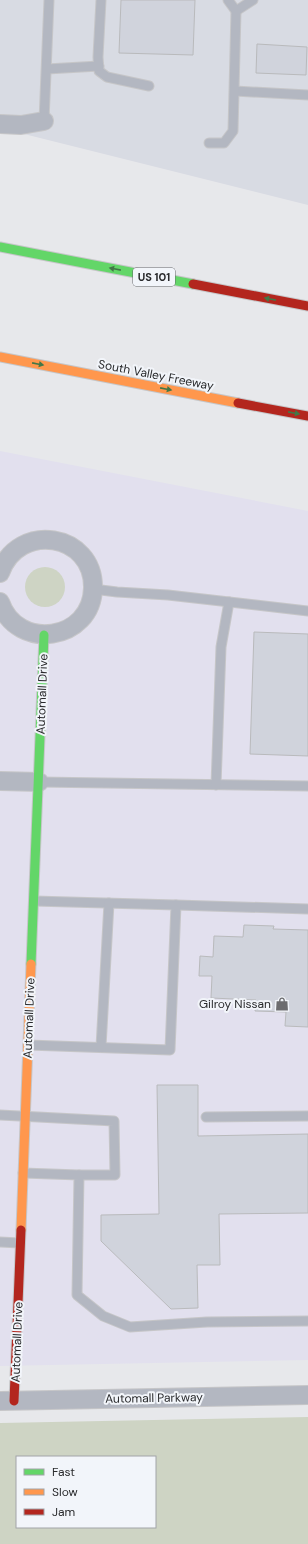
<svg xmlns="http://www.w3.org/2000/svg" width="308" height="1544" viewBox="0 0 308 1544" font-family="'DM Sans',sans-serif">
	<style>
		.commercial { fill: #e2e0ee }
		.built { fill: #d8dbe3 }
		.green { fill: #ced4c4; fill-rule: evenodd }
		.building { fill: #d0d3dc; stroke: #b9babc }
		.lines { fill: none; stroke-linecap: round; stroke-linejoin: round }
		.lane-casing { stroke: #c6c6c8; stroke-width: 11 }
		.street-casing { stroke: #c6c6c8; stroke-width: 20 }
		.fast-casing { stroke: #c6c6c8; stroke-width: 11 }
		.slow-casing { stroke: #c6c6c8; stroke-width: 11 }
		.jam-casing { stroke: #c6c6c8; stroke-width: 11 }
		.lane { stroke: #b3b7c1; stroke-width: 9 }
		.street { stroke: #b3b7c1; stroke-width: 18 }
		.fast { stroke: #63d668; stroke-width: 9 }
		.slow { stroke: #ff974d; stroke-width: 9 }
		.jam { stroke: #b3261e; stroke-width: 9 }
		.oneway { fill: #437747 }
		.labels { text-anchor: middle; stroke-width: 4; stroke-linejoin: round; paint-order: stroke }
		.shield { fill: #f2f5fa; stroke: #65676a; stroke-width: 1 }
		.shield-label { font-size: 11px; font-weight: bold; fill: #292a2c }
		.street-label { font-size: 12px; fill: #292a2c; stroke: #f2f5fa }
		.poi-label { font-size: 12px; fill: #292a2c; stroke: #f2f5fa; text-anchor: end }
	</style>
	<rect width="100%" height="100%" fill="#e7e8eb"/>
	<path class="commercial" d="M 0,451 L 308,511 L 308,1360 L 0,1366 Z"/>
	<path class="built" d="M 0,0 L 308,0 L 308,205 L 0,128 Z"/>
	<g class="green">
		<circle cx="45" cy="587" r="20"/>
		<path d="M 308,1417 L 308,1544 L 0,1544 L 0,1423 ZM 17,1457 L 155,1457 L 155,1527 L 17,1527 Z"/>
	</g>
	<g class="building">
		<path d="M 121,0 L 195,0 L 193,55 L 119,53 Z"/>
		<path d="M 257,44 L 307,47 L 306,75 L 256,73 Z"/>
		<path d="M 254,632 L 308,634 L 308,756 L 250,754 Z"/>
		<path d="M 244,925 L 274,926 L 273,929 L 308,930 L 308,1027 L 285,1026 L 286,1012 L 255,1011 L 256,1000 L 211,998 L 212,976 L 199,976 L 200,956 L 213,957 L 214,936 L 243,937 Z"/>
		<path d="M 157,1085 L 198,1085 L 198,1136 L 308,1134 L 308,1213 L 219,1214 L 220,1265 L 197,1265 L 198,1308 L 171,1309 L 101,1241 L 101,1215 L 159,1214 Z"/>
	</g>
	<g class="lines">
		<g class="lane-casing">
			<g id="lane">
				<path d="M 101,0 L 98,57 L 99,71 L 107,77 L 149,86"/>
				<path d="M 236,11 L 253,0"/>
				<path d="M 47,69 L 99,66"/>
				<path d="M 235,91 L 308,95"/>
				<path d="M 44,121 L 49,0"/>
				<path d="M 209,143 L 224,143 L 233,131 L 236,11 L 228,0"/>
				<path d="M 93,589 L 117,592 L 168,595 L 308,611"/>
				<path d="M 39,782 L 308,786"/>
				<path d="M 216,785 L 221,647 L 229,602"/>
				<path d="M 176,905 L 308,909"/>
				<path d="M 28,1045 L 170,1050 L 176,905 L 34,901"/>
				<path d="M 101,1047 L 109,903"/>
				<path d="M 0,1115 L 114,1121 L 115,1175 L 79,1175"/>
				<path d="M 206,1117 L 308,1116"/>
				<path d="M 23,1173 L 79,1175 L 77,1295 L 103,1316 L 130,1327 L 207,1322 L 308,1321"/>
				<path d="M 0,1242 L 20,1243"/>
			</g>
		</g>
		<g class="street-casing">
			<g id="street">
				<path d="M 0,124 L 21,125 L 44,121"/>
				<path d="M 0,573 C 18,521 94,533 93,588 C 92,641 17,652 0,602"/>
				<path d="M 0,781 L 39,782"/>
				<path d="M 0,1401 L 308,1395"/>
			</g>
		</g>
		<g class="fast-casing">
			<g id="fast">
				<path d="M 0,247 L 193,284"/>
				<path d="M 31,964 L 44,635"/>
			</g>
		</g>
		<g class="slow-casing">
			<g id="slow">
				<path d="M 0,357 L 238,403"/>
				<path d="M 21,1230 L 31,964"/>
			</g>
		</g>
		<g class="jam-casing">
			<g id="jam">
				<path d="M 193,284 L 308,306"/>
				<path d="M 238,403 L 308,416"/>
				<path d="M 14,1401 L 21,1230"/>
			</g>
		</g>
		<use href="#lane" class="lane"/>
		<use href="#street" class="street"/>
		<use href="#fast" class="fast"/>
		<use href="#slow" class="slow"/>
		<use href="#jam" class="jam"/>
	</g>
	<defs><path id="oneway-solid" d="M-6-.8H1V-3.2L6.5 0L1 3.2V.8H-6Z"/></defs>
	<g class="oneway">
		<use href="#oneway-solid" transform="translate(115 269) rotate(-169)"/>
		<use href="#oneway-solid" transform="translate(270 299) rotate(-169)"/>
		<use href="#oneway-solid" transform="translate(38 364) rotate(11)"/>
		<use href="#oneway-solid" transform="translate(166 389) rotate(11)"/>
		<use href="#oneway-solid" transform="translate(294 413) rotate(11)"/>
	</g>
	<defs>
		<g id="shop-bare" transform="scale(1.08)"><path d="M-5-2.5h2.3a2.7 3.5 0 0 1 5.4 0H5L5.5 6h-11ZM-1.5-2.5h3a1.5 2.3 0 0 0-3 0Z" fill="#6c6c6f" stroke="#f2f5fa" stroke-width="2.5" paint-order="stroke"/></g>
	</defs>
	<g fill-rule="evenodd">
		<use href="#shop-bare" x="282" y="1004"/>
	</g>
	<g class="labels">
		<rect class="shield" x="133" y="268" width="42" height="18" rx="3"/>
		<g class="shield-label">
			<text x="154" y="281">US 101</text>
		</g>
		<g class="street-label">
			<text transform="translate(156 375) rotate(11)" y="4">South Valley Freeway</text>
			<text transform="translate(42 694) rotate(-88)" y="4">Automall Drive</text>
			<text transform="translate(29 1018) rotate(-88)" y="4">Automall Drive</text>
			<text transform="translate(17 1342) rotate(-88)" y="4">Automall Drive</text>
			<text transform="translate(154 1398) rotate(-1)" y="4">Automall Parkway</text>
		</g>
		<g class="poi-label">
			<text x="271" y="1008">Gilroy Nissan</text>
		</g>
	</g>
	<rect x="16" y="1456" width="140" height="72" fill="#f2f5fa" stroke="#a2a4a8"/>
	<rect x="24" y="1469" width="20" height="6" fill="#63d668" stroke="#a2a4a8"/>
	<text x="52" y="1476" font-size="12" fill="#292a2c">Fast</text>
	<rect x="24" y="1489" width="20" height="6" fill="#ff974d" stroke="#a2a4a8"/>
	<text x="52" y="1496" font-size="12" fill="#292a2c">Slow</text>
	<rect x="24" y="1509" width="20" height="6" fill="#b3261e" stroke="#a2a4a8"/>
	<text x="52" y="1516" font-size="12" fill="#292a2c">Jam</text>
</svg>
